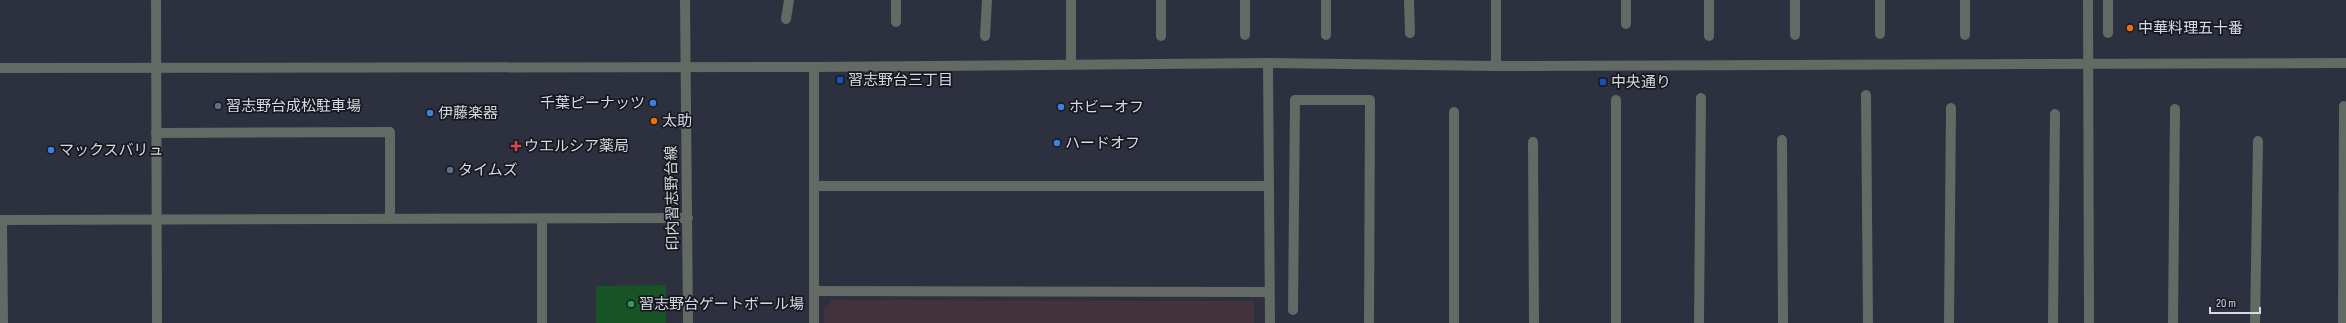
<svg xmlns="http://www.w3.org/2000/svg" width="2346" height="323" viewBox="0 0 2346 323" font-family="'Sofia Sans Condensed','Noto Sans JP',sans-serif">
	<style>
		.education { fill: #44323d }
		.green { fill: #175324 }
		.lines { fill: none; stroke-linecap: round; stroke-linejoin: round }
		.minor { stroke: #636963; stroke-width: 10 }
		.food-dot { fill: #e8710a; stroke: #17181f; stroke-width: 1.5 }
		.transit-dot { fill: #1a4fb4; stroke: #17181f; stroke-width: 1.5 }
		.shop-dot { fill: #3f7fe0; stroke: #17181f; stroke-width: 1.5 }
		.service-dot { fill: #5c6f8a; stroke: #17181f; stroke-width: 1.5 }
		.health-dot { fill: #e0444e; stroke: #17181f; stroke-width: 1.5 }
		.leisure-dot { fill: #2e9e5b; stroke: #17181f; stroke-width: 1.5 }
		.labels { text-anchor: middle; stroke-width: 3.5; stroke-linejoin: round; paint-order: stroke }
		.poi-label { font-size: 15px; fill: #d7dae3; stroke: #17181f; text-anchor: start }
		.street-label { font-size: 15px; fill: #d7dae3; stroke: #17181f }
	</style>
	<rect width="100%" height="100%" fill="#2c303f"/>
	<path class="education" d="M 832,300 L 1254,301 L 1254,323 L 824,323 L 824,309 Z"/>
	<path class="green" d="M 666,285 L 666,323 L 596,323 L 596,286 Z"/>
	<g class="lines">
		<g class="minor">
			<path d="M 156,0 L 157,323"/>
			<path d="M 685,0 L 688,323"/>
			<path d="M 1161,0 L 1161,36"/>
			<path d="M 1245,0 L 1245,35"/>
			<path d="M 1326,0 L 1326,35"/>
			<path d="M 1409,0 L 1410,33"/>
			<path d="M 1626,0 L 1626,24"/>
			<path d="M 1709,0 L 1709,36"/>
			<path d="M 1795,0 L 1795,35"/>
			<path d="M 1880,0 L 1880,34"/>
			<path d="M 1965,0 L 1965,35"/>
			<path d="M 2088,0 L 2089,323"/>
			<path d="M 2108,0 L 2108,33"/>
			<path d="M 786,19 L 789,0"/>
			<path d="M 896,22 L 896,0"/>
			<path d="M 985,36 L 987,0"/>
			<path d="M 1268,63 L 1270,323"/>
			<path d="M 1071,65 L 1071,0"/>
			<path d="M 1496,66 L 1496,0"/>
			<path d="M 814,67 L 814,323"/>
			<path d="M 0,68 L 814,67 L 1268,63 L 1496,66 L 2346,63"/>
			<path d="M 1866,95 L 1868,323"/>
			<path d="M 1616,100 L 1616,323"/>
			<path d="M 156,133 L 390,132 L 390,219"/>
			<path d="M 1782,140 L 1783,323"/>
			<path d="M 1533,142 L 1534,323"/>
			<path d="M 814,186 L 1269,186"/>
			<path d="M 542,219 L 542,323"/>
			<path d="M 0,220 L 688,218"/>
			<path d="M 2,220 L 3,323"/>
			<path d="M 814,291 L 1269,292"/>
			<path d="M 1293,310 L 1295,100 L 1370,100 L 1369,323"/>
			<path d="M 1454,323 L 1454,112"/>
			<path d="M 1699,323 L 1701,98"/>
			<path d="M 1949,323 L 1951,108"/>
			<path d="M 2053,323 L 2055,114"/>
			<path d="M 2173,323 L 2175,109"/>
			<path d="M 2255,323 L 2258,141"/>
			<path d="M 2343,323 L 2344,106"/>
		</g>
	</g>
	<g class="food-dot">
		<circle cx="2130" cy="28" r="4"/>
		<circle cx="654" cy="121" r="4"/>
	</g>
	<g class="transit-dot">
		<rect x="836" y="76" width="8" height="8" rx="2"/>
		<rect x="1599" y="78" width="8" height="8" rx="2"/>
	</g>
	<g class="shop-dot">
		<circle cx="653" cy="103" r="4"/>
		<circle cx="1061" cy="107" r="4"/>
		<circle cx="430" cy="113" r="4"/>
		<circle cx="1057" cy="143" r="4"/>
		<circle cx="51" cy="150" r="4"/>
	</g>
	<g class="service-dot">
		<circle cx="218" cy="106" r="4"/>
		<circle cx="450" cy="170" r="4"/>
	</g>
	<path class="health-dot" d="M514 140h4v4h4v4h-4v4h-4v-4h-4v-4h4z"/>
	<circle class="leisure-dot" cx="631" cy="304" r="4"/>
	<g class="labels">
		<g class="poi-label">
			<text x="2138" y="33">中華料理五十番</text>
			<text x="848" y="85">習志野台三丁目</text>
			<text x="1611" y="87">中央通り</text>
			<text x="645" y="108" text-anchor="end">千葉ピーナッツ</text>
			<text x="226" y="111">習志野台成松駐車場</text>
			<text x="1069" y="112">ホビーオフ</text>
			<text x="438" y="118">伊藤楽器</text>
			<text x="662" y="126">太助</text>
			<text x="1065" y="148">ハードオフ</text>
			<text x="524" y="151">ウエルシア薬局</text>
			<text x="59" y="155">マックスバリュ</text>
			<text x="458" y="175">タイムズ</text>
			<text x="639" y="309">習志野台ゲートボール場</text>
		</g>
		<g class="street-label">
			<text transform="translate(672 198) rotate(-91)" y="5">印内習志野台線</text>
		</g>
	</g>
	<path d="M2210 307v6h50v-6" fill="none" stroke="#d7dae3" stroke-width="2"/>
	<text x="2216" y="307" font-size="12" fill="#d7dae3" stroke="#17181f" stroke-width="3" paint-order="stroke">20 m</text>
</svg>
